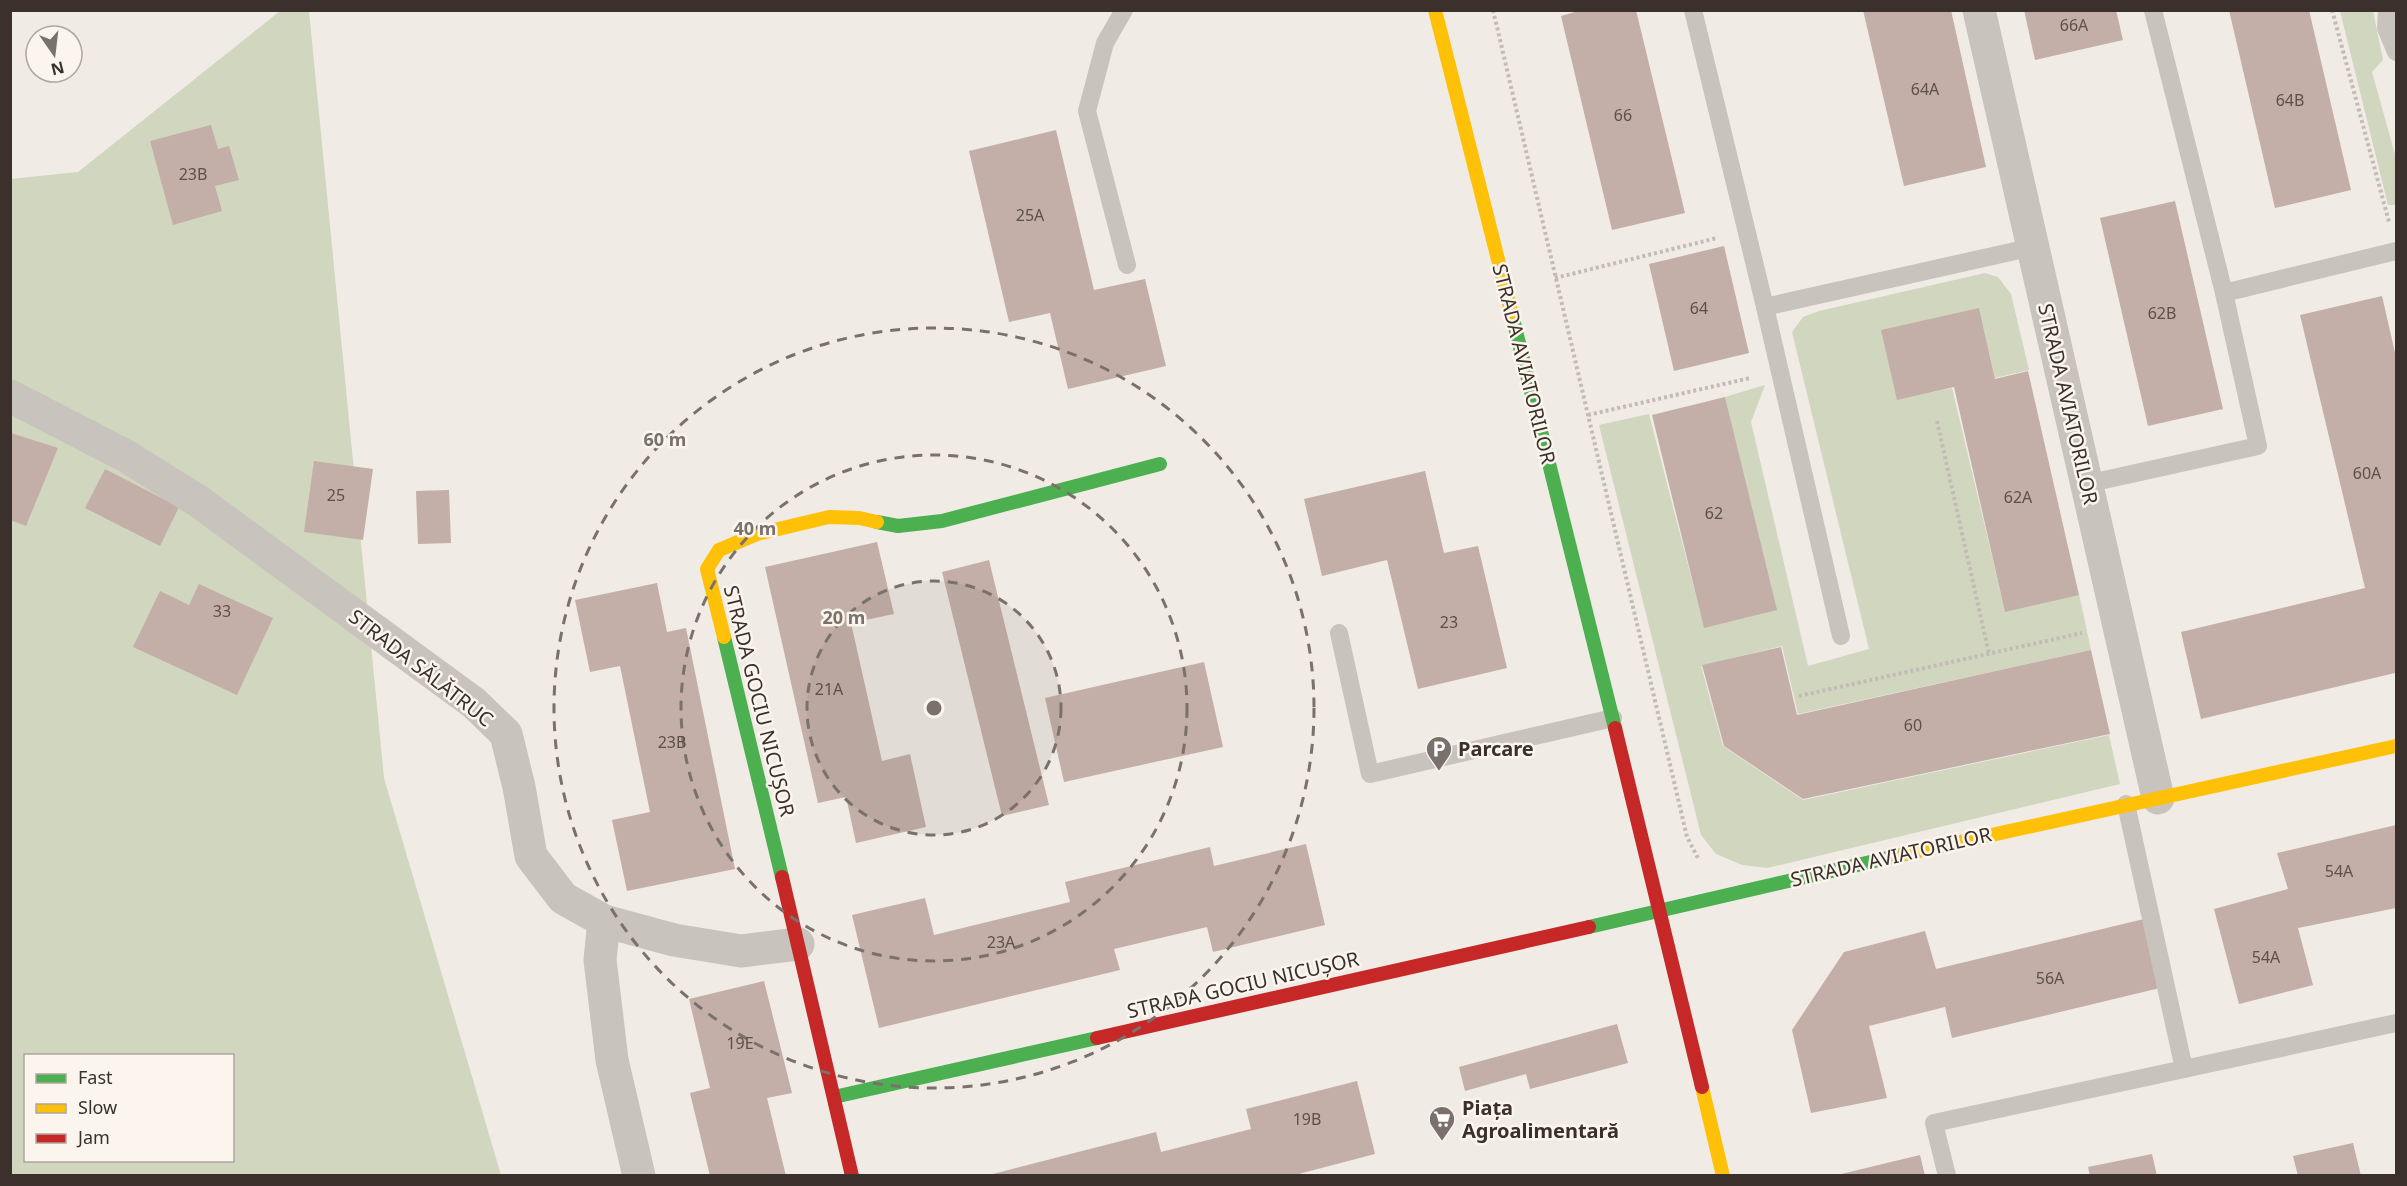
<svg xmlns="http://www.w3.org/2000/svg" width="2407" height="1186" viewBox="0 0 2407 1186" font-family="'Noto Sans',sans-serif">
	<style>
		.green { fill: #d1d6bf; fill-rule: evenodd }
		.building { fill: #c3afa7 }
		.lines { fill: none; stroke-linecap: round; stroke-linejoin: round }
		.path { stroke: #c2bbb6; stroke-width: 4; stroke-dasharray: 3 3; stroke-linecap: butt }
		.lane { stroke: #c9c3be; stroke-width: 18 }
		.street { stroke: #c9c3be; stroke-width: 33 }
		.fast { stroke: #4caf50; stroke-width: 14 }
		.slow { stroke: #ffc107; stroke-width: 14 }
		.jam { stroke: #c62828; stroke-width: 14 }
		.ring { fill: none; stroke: #7a716c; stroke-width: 3; stroke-dasharray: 10 8 }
		.labels { text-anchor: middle; stroke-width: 5; stroke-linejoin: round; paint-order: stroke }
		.number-label { font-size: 16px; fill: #5d504a }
		.street-label { font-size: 20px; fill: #3b302b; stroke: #fbf5ee }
		.poi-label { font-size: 20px; font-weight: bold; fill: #3b302b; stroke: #fbf5ee; text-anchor: start }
		.centre { fill: #7a716c; stroke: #fbf5ee; stroke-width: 3 }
		.ring-label { font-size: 18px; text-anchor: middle; font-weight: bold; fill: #7a716c; stroke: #fbf5ee; stroke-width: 5; stroke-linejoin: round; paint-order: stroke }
	</style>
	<rect width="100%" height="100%" fill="#f0ebe5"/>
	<g class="green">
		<path d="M 280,11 L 309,11 L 384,778 L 501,1175 L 11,1175 L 10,179 L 78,172 ZM 26,1056 L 232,1056 L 232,1160 L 26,1160 Z"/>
		<path d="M 2340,11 L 2373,11 L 2383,60 L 2372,72 L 2396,158 L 2396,205 L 2388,205 Z"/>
		<path d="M 1985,273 L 1998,277 L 2011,294 L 2029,370 L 1995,378 L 1979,309 L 1898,399 L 1952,388 L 2005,611 L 2079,594 L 2091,650 L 1798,714 L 1782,646 L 1701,666 L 1723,746 L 1803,800 L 2109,735 L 2120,784 L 1767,868 L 1742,865 L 1716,854 L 1701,835 L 1599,425 L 1649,414 L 1704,627 L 1773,609 L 1725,397 L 1765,385 L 1751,422 L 1808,666 L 1869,649 L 1792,332 L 1803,317 L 1819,311 Z"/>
	</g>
	<g class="building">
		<path d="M 1582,10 L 1636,10 L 1685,213 L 1612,230 L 1561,16 Z"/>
		<path d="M 1863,10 L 1951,10 L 1986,167 L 1904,186 Z"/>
		<path d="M 2024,10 L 2116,10 L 2123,40 L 2035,60 Z"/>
		<path d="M 2229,10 L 2309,10 L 2351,190 L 2275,208 Z"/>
		<path d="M 211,125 L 218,149 L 229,146 L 239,180 L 215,186 L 222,211 L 173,225 L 150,141 Z"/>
		<path d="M 1056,130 L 1094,290 L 1145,279 L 1166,366 L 1068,389 L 1050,313 L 1009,322 L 969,151 Z"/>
		<path d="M 2175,201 L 2223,409 L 2148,426 L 2100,218 Z"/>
		<path d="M 1724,246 L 1749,353 L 1674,371 L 1649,264 Z"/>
		<path d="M 2382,296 L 2396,357 L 2396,670 L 2395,673 L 2201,719 L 2181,632 L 2365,588 L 2300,315 Z"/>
		<path d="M 1979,308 L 1995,379 L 2028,371 L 2079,595 L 2005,612 L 1954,387 L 1897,400 L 1881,330 Z"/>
		<path d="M 1725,397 L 1777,610 L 1704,628 L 1652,415 Z"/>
		<path d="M 11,433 L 58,448 L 26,526 L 10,520 Z"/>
		<path d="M 314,461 L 373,469 L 363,540 L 304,532 Z"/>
		<path d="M 105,469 L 179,507 L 160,546 L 85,508 Z"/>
		<path d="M 1425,471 L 1444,553 L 1478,546 L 1507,668 L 1418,689 L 1387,560 L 1322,576 L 1304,499 Z"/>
		<path d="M 449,490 L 451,543 L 418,544 L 416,491 Z"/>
		<path d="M 877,542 L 894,614 L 851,623 L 882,761 L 910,754 L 926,827 L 856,843 L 846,797 L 818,803 L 765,567 Z"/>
		<path d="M 989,560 L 1049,805 L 1002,816 L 942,572 Z"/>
		<path d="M 657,583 L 667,632 L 686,628 L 735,869 L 627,891 L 612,820 L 650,812 L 620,666 L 590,672 L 575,600 Z"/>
		<path d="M 199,584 L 273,618 L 237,695 L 133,647 L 160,591 L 189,605 Z"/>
		<path d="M 1781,647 L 1797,715 L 2091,650 L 2110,734 L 1803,799 L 1724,746 L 1702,665 Z"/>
		<path d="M 1204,662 L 1223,747 L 1064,782 L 1045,698 Z"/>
		<path d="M 2396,825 L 2396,908 L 2298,928 L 2313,985 L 2239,1004 L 2214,909 L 2288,889 L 2277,853 Z"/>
		<path d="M 1306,844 L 1325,925 L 1213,952 L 1207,927 L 1114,949 L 1120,970 L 879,1028 L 852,915 L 925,898 L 934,935 L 1070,902 L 1065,882 L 1210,847 L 1214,866 Z"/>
		<path d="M 2148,918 L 2164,987 L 1952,1038 L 1945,1007 L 1869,1026 L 1887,1098 L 1811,1113 L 1792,1030 L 1844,952 L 1925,931 L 1936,969 Z"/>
		<path d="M 764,981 L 792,1093 L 767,1098 L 786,1176 L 710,1176 L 690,1093 L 710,1088 L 689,999 Z"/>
		<path d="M 1617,1024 L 1628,1063 L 1530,1089 L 1526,1074 L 1465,1091 L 1459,1067 Z"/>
		<path d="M 1357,1081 L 1375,1154 L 1291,1176 L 985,1176 L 1156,1132 L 1161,1152 L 1251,1129 L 1246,1109 Z"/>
		<path d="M 2353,1143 L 2361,1176 L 2298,1176 L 2293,1156 Z"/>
		<path d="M 2152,1154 L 2157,1176 L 2090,1176 L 2088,1167 Z"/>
		<path d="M 1920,1155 L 1925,1176 L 1837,1176 L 1837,1175 Z"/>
	</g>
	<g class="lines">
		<g class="path">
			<path d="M 1493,10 L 1687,837 L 1699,860"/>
			<path d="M 2332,10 L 2389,222"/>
			<path d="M 1555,278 L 1717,238"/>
			<path d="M 1588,415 L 1750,378"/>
			<path d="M 1937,421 L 1989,654"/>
			<path d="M 1799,696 L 2082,633"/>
		</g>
		<g class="lane">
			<path d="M 1124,10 L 1105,43 L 1087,111 L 1127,265"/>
			<path d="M 1693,10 L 1765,307"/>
			<path d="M 2387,10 L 2386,28 L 2396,52"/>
			<path d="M 2224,293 L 2396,251"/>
			<path d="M 2086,484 L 2258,446 L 2224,293 L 2153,10"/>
			<path d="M 1339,633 L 1370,774 L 1613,718"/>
			<path d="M 1841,636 L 1765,307 L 2033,247"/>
			<path d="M 2184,1069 L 2396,1023"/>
			<path d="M 1947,1176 L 1934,1123 L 2184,1069 L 2126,804"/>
		</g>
		<g class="street">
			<path d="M 1979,10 L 2158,798"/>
			<path d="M 10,396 L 126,456 L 198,501 L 474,703 L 506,734 L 519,787 L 531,856 L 563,898 L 604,921 L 674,940 L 741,951 L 798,944"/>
			<path d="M 604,921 L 600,960 L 612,1060 L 639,1176"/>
		</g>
		<g class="fast">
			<path d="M 1512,315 L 1615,728"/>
			<path d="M 877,522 L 898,526 L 942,521 L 1160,464"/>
			<path d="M 724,637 L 782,877"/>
			<path d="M 1589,927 L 1905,854"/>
			<path d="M 834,1097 L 1097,1038"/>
		</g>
		<g class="slow">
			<path d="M 1435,10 L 1512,315"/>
			<path d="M 724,637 L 707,569 L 719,550 L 757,534 L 829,517 L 859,518 L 877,522"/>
			<path d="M 1905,854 L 2396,746"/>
			<path d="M 1702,1087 L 1723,1176"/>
		</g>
		<g class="jam">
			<path d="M 1615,728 L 1702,1087"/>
			<path d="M 782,877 L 852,1176"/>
			<path d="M 1097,1038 L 1589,927"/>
		</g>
	</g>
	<circle cx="934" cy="708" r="127" fill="#7a716c" fill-opacity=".12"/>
	<g class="ring">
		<circle cx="934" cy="708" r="127"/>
		<circle cx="934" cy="708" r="253"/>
		<circle cx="934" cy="708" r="380"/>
	</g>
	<defs>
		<g id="parking-pin" transform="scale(1.35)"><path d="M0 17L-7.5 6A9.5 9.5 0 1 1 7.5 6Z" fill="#7a716c" stroke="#fbf5ee"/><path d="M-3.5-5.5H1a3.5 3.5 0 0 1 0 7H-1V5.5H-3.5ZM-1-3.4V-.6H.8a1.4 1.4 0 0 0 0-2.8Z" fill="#fff"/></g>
		<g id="supermarket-pin" transform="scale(1.35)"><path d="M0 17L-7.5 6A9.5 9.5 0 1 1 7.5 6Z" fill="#7a716c" stroke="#fbf5ee"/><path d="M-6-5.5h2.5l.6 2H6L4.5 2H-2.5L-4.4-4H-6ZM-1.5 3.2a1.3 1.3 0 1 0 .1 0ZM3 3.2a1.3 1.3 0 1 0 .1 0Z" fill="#fff"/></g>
	</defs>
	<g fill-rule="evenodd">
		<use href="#parking-pin" x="1439" y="749"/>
		<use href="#supermarket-pin" x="1442" y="1119"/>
	</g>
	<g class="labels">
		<g class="number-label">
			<text x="2074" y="31">66A</text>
			<text x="1925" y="95">64A</text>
			<text x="2290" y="106">64B</text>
			<text x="1623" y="121">66</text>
			<text x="193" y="180">23B</text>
			<text x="1030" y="221">25A</text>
			<text x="1699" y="314">64</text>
			<text x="2162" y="319">62B</text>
			<text x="2367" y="479">60A</text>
			<text x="336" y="501">25</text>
			<text x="2018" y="503">62A</text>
			<text x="1714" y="519">62</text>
			<text x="222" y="617">33</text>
			<text x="1449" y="628">23</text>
			<text x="829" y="695">21A</text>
			<text x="1913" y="731">60</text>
			<text x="672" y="748">23B</text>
			<text x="2339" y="877">54A</text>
			<text x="1001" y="948">23A</text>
			<text x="2266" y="963">54A</text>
			<text x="2050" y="984">56A</text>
			<text x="740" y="1049">19E</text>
			<text x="1307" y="1125">19B</text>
		</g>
		<g class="street-label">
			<text transform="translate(1524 364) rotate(76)" y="7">STRADA AVIATORILOR</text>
			<text transform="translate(2068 404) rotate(77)" y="7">STRADA AVIATORILOR</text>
			<text transform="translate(421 668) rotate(38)" y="7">STRADA SĂLĂTRUC</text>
			<text transform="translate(759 701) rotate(76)" y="7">STRADA GOCIU NICUȘOR</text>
			<text transform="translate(1891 857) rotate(-13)" y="7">STRADA AVIATORILOR</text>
			<text transform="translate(1243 985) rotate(-13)" y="7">STRADA GOCIU NICUȘOR</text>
		</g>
		<g class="poi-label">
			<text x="1458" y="756">Parcare</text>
			<text x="1462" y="1115">Piața<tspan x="1462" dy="23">Agroalimentară</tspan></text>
		</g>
	</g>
	<circle cx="934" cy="708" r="9" class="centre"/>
	<g class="ring-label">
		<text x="665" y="446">60 m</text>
		<text x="755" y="535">40 m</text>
		<text x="844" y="624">20 m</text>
	</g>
	<rect width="2407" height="1186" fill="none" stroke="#3b302b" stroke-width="24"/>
	<rect x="24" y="1054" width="210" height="108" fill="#fbf5ee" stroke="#aea6a0" stroke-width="1.5"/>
	<rect x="36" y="1074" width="30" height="9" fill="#4caf50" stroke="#aea6a0" stroke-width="1.5"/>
	<text x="78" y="1084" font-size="18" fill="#3b302b">Fast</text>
	<rect x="36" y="1104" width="30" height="9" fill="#ffc107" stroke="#aea6a0" stroke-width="1.5"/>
	<text x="78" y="1114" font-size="18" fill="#3b302b">Slow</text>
	<rect x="36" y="1134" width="30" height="9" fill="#c62828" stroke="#aea6a0" stroke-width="1.5"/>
	<text x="78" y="1144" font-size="18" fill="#3b302b">Jam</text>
	<g transform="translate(54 54) rotate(166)"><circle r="28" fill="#fbf5ee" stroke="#aea6a0" stroke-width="1.5"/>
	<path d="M0-4.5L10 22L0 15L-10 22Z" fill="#7a716c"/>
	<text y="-9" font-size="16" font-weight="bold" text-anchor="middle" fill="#3b302b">N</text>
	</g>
</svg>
